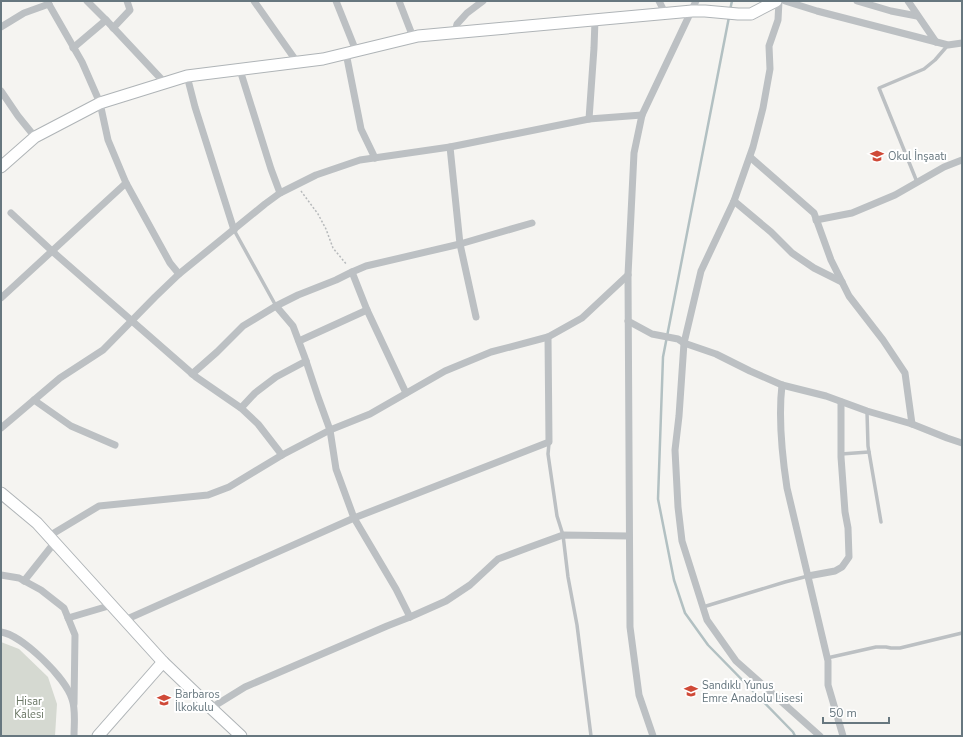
<svg xmlns="http://www.w3.org/2000/svg" width="963" height="737" viewBox="0 0 963 737" font-family="'Nunito Sans',sans-serif">
	<style>
		.green { fill: #d5d9d1 }
		.lines { fill: none; stroke-linecap: round; stroke-linejoin: round }
		.stream { stroke: #b2c0c2; stroke-width: 2.5 }
		.secondary-casing { stroke: #afb4b7; stroke-width: 13 }
		.path { stroke: #b6b9bb; stroke-width: 1.5; stroke-dasharray: 2 2; stroke-linecap: butt }
		.lane { stroke: #bcc0c3; stroke-width: 3.5 }
		.street { stroke: #bcc0c3; stroke-width: 7 }
		.secondary { stroke: #fff; stroke-width: 11 }
		.labels { text-anchor: middle; stroke-width: 4; stroke-linejoin: round; paint-order: stroke }
		.poi-label { font-size: 11px; fill: #67777f; stroke: #fff; text-anchor: start }
		.park-label { font-size: 11px; fill: #6b7765; stroke: #fff }
	</style>
	<rect width="100%" height="100%" fill="#f5f4f1"/>
	<path class="green" d="M 1,642 L 19,649 L 48,677 L 57,704 L 55,736 L 1,736 Z"/>
	<g class="lines">
		<g class="stream">
			<path d="M 730,10 L 732,1"/>
			<path d="M 729,17 L 663,357 L 658,499 L 674,580 L 685,613 L 708,645 L 793,732 L 795,736"/>
		</g>
		<g class="secondary-casing">
			<g id="secondary">
				<path d="M 1,167 L 35,137 L 100,103 L 187,76 L 323,59 L 418,36 L 692,11 L 705,11 L 738,14 L 751,14 L 776,1"/>
				<path d="M 1,493 L 37,523 L 163,662 L 211,708 L 241,736"/>
				<path d="M 98,736 L 163,662"/>
			</g>
		</g>
		<path class="path" d="M 301,191 L 318,214 L 326,229 L 333,248 L 347,265"/>
		<g class="lane">
			<path d="M 917,182 L 879,88 L 924,69 L 935,60 L 948,45"/>
			<path d="M 234,230 L 276,306"/>
			<path d="M 867,412 L 868,446 L 881,522"/>
			<path d="M 549,443 L 548,454 L 557,516 L 563,535 L 568,577 L 577,625 L 591,736"/>
			<path d="M 841,454 L 869,452"/>
			<path d="M 703,607 L 785,582 L 808,576"/>
			<path d="M 827,658 L 876,647 L 886,647 L 891,648 L 900,648 L 962,633"/>
		</g>
		<g class="street">
			<path d="M 47,1 L 82,62 L 100,103 L 108,140 L 126,183 L 170,263 L 179,274"/>
			<path d="M 87,1 L 106,20 L 165,83"/>
			<path d="M 254,1 L 297,62"/>
			<path d="M 336,1 L 356,51"/>
			<path d="M 399,1 L 413,37"/>
			<path d="M 659,1 L 665,13"/>
			<path d="M 779,1 L 778,20 L 769,46 L 770,69 L 763,108 L 753,147 L 734,201 L 701,271 L 684,343 L 679,416 L 675,450 L 678,507 L 682,541 L 707,620 L 736,661 L 820,736"/>
			<path d="M 785,1 L 817,11 L 948,45 L 962,43"/>
			<path d="M 857,1 L 891,11 L 917,16"/>
			<path d="M 908,1 L 936,42"/>
			<path d="M 1,27 L 24,13 L 49,4"/>
			<path d="M 113,28 L 130,10 L 127,1"/>
			<path d="M 455,32 L 457,24 L 467,13 L 483,1"/>
			<path d="M 73,48 L 106,20"/>
			<path d="M 346,53 L 361,129 L 375,158"/>
			<path d="M 240,70 L 271,169 L 280,193"/>
			<path d="M 187,76 L 195,107 L 234,230"/>
			<path d="M 1,91 L 18,116 L 35,137"/>
			<path d="M 589,119 L 594,48 L 595,20"/>
			<path d="M 450,147 L 460,244 L 476,317"/>
			<path d="M 750,157 L 814,213 L 831,260 L 849,296 L 883,340 L 905,373 L 912,424"/>
			<path d="M 734,201 L 771,232 L 792,253 L 814,268 L 842,282"/>
			<path d="M 11,213 L 52,251 L 196,377 L 241,408 L 258,424 L 282,455"/>
			<path d="M 816,220 L 852,213 L 895,195 L 944,167 L 962,160"/>
			<path d="M 1,298 L 126,183"/>
			<path d="M 276,306 L 293,326 L 305,358 L 318,397 L 330,430 L 336,469 L 354,518 L 396,589 L 410,617"/>
			<path d="M 628,321 L 652,334 L 678,339 L 684,343 L 716,354 L 750,371 L 782,385 L 826,396 L 867,411 L 912,424 L 947,438 L 962,443"/>
			<path d="M 299,341 L 367,310"/>
			<path d="M 192,374 L 217,352 L 243,326 L 276,306 L 298,295 L 336,280 L 352,272"/>
			<path d="M 782,385 C 778,419 782,455 787,488 L 828,661 L 828,685 L 843,736"/>
			<path d="M 406,393 L 367,310 L 352,272 L 366,266 L 460,244 L 532,223"/>
			<path d="M 34,400 L 71,426 L 115,445"/>
			<path d="M 241,408 L 255,393 L 276,377 L 306,361"/>
			<path d="M 1,428 L 60,378 L 103,350 L 155,297 L 179,274 L 265,204 L 280,193 L 316,175 L 360,160 L 450,147 L 589,119 L 642,115"/>
			<path d="M 49,536 L 99,506 L 208,495 L 229,487 L 282,455 L 330,430 L 370,414 L 445,371 L 491,352 L 548,337 L 582,318 L 628,275"/>
			<path d="M 1,575 L 19,578 L 41,590 L 64,608 L 75,635 L 74,704"/>
			<path d="M 808,576 L 835,571 L 842,567 L 849,557 L 848,528 L 845,512 L 841,457 L 841,402"/>
			<path d="M 24,581 L 55,542"/>
			<path d="M 68,618 L 112,605"/>
			<path d="M 125,620 L 354,518 L 549,442 L 548,337"/>
			<path d="M 1,632 C 22,635 66,678 72,699 C 76,710 74,724 74,736"/>
			<path d="M 211,708 L 245,687 L 387,626 L 410,617 L 446,601 L 470,585 L 498,559 L 530,547 L 563,535 L 629,536"/>
			<path d="M 653,736 L 639,695 L 630,627 L 628,275 L 634,153 L 642,115 L 696,1"/>
		</g>
		<use href="#secondary" class="secondary"/>
	</g>
	<defs>
		<g id="school-bare" transform="scale(1.08)"><path d="M0-5L7-2L0 1L-7-2ZM-4 1L0 2.5L4 1V4Q0 6-4 4Z" fill="#cf4937" stroke="#fff" stroke-width="2.5" paint-order="stroke"/></g>
	</defs>
	<g fill-rule="evenodd">
		<use href="#school-bare" x="877" y="156"/>
		<use href="#school-bare" x="691" y="691"/>
		<use href="#school-bare" x="164" y="700"/>
	</g>
	<g class="labels">
		<g class="poi-label">
			<text x="888" y="160">Okul İnşaatı</text>
			<text x="702" y="689">Sandıklı Yunus<tspan x="702" dy="13">Emre Anadolu Lisesi</tspan></text>
			<text x="175" y="698">Barbaros<tspan x="175" dy="13">İlkokulu</tspan></text>
		</g>
		<g class="park-label">
			<text x="29" y="705">Hisar<tspan x="29" dy="13">Kalesi</tspan></text>
		</g>
	</g>
	<rect width="963" height="737" fill="none" stroke="#67777f" stroke-width="4"/>
	<path d="M823 717v6h66v-6" fill="none" stroke="#67777f" stroke-width="2"/>
	<text x="829" y="717" font-size="12" fill="#67777f" stroke="#ffffff" stroke-width="3" paint-order="stroke">50 m</text>
</svg>
